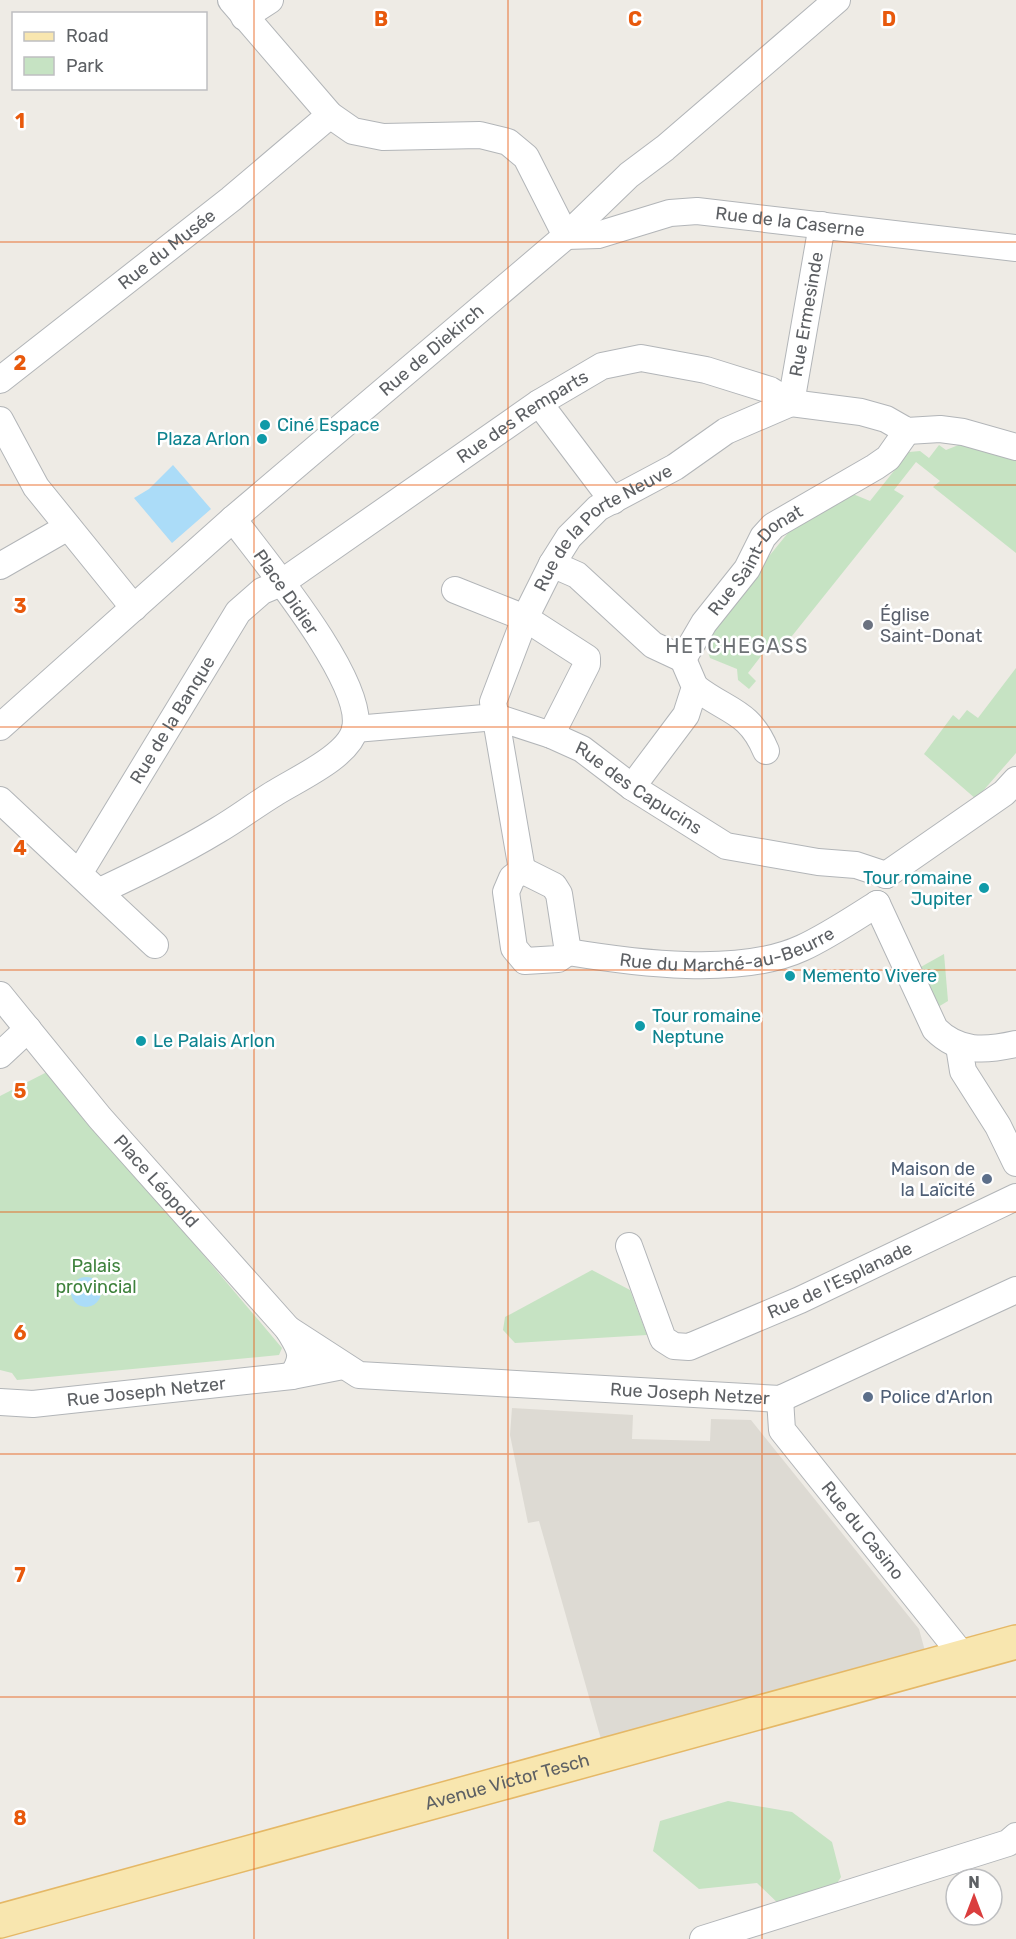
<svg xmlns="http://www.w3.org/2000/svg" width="1016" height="1939" viewBox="0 0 1016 1939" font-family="Rubik,sans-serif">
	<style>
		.education { fill: #dddad3 }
		.green { fill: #c6e3c3 }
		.water { fill: #abdcf8 }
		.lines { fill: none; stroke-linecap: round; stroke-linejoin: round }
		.minor-casing { stroke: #b2b5b8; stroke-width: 28 }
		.major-casing { stroke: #e5b866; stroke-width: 36 }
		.minor { stroke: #fff; stroke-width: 26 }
		.major { stroke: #f8e6af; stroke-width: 33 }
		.grid { fill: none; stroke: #e8590c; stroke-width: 1.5; stroke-opacity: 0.55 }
		.culture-dot { fill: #0f9aa8; stroke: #fff; stroke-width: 2 }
		.worship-dot { fill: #6b7280; stroke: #fff; stroke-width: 2 }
		.service-dot { fill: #5c6f8a; stroke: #fff; stroke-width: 2 }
		.labels { text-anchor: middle; stroke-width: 5; stroke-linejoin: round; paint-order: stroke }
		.street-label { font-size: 18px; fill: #5d6064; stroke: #fff }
		.culture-label { font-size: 18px; fill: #0d838f; stroke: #fff; text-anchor: start }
		.worship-label { font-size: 18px; fill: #5b616d; stroke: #fff; text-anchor: start }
		.service-label { font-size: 18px; fill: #4e5e75; stroke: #fff; text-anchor: end }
		.park-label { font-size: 18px; fill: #3f823d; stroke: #fff }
		.neighbourhood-label { font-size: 20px; letter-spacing: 1.5px; fill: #6e7276; stroke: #fff }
		.grid-label { font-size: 20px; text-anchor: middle; font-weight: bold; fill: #e8590c; stroke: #fff; stroke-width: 5; stroke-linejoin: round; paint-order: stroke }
	</style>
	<rect width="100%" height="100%" fill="#eeebe5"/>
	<path class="education" d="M 512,1408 L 633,1415 L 632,1439 L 710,1441 L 711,1419 L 751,1420 L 919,1629 L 925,1651 L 601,1739 L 539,1521 L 528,1523 L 510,1435 Z"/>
	<g class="green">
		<path d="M 961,444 L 1016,457 L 1016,553 L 933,487 L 940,481 L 916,462 L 894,490 L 904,496 L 780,651 L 771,643 L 748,673 L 756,681 L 749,689 L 738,680 L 737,669 L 710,658 L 705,643 L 711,627 L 792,528 L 853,494 L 870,501 L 909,452 L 920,451 L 929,458 L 939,445 L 946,450 Z"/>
		<path d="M 1016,668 L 1016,753 L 976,799 L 924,754 L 953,715 L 959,720 L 967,710 L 978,718 Z"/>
		<path d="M 944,954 L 948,1001 L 938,1007 L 919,968 Z"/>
		<path d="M 47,1072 L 197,1243 L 195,1245 L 282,1348 L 279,1355 L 17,1380 L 12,1373 L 0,1370 L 0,1096 Z"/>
		<path d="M 592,1270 L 630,1290 L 647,1335 L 515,1343 L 503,1330 L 505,1317 Z"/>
		<path d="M 728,1801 L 792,1812 L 832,1842 L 841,1877 L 832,1891 L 783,1908 L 757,1883 L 699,1889 L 653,1851 L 660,1821 Z"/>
	</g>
	<g class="water">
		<path d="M 173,465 L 211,509 L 172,543 L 134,498 L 149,489 Z"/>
		<circle cx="86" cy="1292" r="15"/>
	</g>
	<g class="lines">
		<g class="minor-casing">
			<g id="minor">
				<path d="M 231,0 L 330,115 L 353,131 L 383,137 L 480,135 L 508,142 L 526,157 L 566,236"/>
				<path d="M 244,17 L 270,0"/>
				<path id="s1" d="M 566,236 L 598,235 L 670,213 L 697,211 L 1016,248"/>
				<path id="s2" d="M 0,380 L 231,199 L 330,115"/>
				<path d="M 539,403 L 613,501"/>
				<path id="s3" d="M 791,403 L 822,225"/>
				<path d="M 0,420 L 36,487 L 134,608"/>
				<path d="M 552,564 L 577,575 L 653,645 L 683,659"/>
				<path d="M 0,566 L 68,527"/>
				<path d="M 455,590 L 525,618 L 587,658 L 587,664 L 551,735"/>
				<path id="s4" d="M 683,659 L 704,623 L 747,569 L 763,537 L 773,526 L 875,467 L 888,458 L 907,431"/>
				<path d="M 695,687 C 727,712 749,710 766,751"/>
				<path id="s5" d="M 0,727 L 233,519 L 566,236 L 629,175 L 665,148 L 837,0"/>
				<path id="s6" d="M 355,729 L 496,717 L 551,735 L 582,749 L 632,787 L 726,846 L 818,862 L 856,865 L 886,875"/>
				<path d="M 632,787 L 686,715 L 695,687 L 683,659"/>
				<path d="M 0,800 L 155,945"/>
				<path id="s7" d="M 522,870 L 493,702 L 525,618 L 552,564 L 569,537 L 598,508 L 675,467 L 726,431 L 791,403"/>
				<path d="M 522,870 L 554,886 L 559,894 L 568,952 L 558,959 L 525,961 L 514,948 L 506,892 L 512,878 Z"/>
				<path id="s8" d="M 80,872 L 238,612 L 262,591 L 281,583 L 539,403 L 602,366 L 641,358 L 706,370 L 770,390 L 791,403 L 861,412 L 886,419 L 907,431 L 940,429 L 963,432 L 1016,447"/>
				<path d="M 886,875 L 1004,793 L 1016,780"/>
				<path d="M 100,891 C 140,872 180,853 218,830 C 237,819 255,805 275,793 C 297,779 349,756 355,729 C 366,682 263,559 233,519"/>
				<path d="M 877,904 L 935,1029 C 959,1053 985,1051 1016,1044"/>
				<path id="s9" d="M 568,952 C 635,963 739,977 802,948 C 828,936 853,919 877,904"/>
				<path id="s10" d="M 0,995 L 100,1118 L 288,1329 C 300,1349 306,1355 292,1376"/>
				<path d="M 959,1046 L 963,1071 L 998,1126 L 1016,1163"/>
				<path d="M 0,1055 L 28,1029"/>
				<path id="s11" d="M 629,1246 L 663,1339 L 674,1346 L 689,1347 L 800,1300 L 1016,1197"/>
				<path id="s12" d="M 288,1329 L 359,1375 L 780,1399 L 1016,1290"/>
				<path id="s13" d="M 780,1399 L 782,1430 L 963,1656"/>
				<path id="s14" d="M 0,1402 L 33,1404 L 292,1376 L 343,1366"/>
				<path d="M 703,1939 L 1008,1843 L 1016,1836"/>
			</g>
		</g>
		<g class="major-casing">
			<g id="major">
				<path id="s15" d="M 0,1921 L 1016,1642"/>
			</g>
		</g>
		<use href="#minor" class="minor"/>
		<use href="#major" class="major"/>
	</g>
	<path class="grid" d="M 254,0 L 254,1939M 508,0 L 508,1939M 762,0 L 762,1939M 0,242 L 1016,242M 0,485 L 1016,485M 0,727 L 1016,727M 0,970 L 1016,970M 0,1212 L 1016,1212M 0,1454 L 1016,1454M 0,1697 L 1016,1697"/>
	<g class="culture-dot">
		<circle cx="265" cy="425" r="6"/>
		<circle cx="262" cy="439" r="6"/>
		<circle cx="984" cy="888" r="6"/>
		<circle cx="790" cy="976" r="6"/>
		<circle cx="640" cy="1026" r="6"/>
		<circle cx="141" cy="1041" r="6"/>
	</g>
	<circle class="worship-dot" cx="868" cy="625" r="6"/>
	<g class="service-dot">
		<circle cx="987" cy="1179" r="6"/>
		<circle cx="868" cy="1397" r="6"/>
	</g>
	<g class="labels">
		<g class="street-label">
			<text dy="6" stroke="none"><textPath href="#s1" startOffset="228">Rue de la Caserne</textPath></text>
			<text dy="6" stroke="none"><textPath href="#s2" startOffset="212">Rue du Musée</textPath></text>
			<text dy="6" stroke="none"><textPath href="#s3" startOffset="90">Rue Ermesinde</textPath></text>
			<text dy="6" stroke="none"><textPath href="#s5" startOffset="573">Rue de Diekirch</textPath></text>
			<text dy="6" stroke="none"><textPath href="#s8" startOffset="650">Rue des Remparts</textPath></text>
			<text dy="6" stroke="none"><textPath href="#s7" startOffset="384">Rue de la Porte Neuve</textPath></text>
			<text dy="6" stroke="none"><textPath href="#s4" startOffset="124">Rue Saint-Donat</textPath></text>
			<text transform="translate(286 592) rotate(55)" y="6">Place Didier</text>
			<text dy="6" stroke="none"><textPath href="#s8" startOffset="178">Rue de la Banque</textPath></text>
			<text dy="6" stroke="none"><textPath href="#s6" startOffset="302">Rue des Capucins</textPath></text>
			<text dy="6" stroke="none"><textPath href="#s9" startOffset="162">Rue du Marché-au-Beurre</textPath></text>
			<text dy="6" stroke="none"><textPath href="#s10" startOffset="243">Place Léopold</textPath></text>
			<text dy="6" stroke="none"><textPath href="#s11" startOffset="292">Rue de l'Esplanade</textPath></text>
			<text dy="6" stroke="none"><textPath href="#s14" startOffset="147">Rue Joseph Netzer</textPath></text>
			<text dy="6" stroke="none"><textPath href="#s12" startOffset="416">Rue Joseph Netzer</textPath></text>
			<text dy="6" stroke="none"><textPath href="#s13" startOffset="160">Rue du Casino</textPath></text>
			<text dy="6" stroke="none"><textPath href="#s15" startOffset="526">Avenue Victor Tesch</textPath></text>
		</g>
		<g class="culture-label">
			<text x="277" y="431">Ciné Espace</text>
			<text x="250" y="445" text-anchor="end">Plaza Arlon</text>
			<text x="972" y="884" text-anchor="end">Tour romaine<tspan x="972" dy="21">Jupiter</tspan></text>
			<text x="802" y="982">Memento Vivere</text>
			<text x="652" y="1022">Tour romaine<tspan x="652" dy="21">Neptune</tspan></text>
			<text x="153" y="1047">Le Palais Arlon</text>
		</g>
		<g class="worship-label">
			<text x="880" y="621">Église<tspan x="880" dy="21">Saint-Donat</tspan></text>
		</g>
		<g class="service-label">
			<text x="975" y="1175">Maison de<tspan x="975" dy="21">la Laïcité</tspan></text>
			<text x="880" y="1403" text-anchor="start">Police d'Arlon</text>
		</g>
		<g class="park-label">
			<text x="96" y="1272">Palais<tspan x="96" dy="21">provincial</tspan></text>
		</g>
		<g class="neighbourhood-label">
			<text x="737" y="653">HETCHEGASS</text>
		</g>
	</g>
	<g class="grid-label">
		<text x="381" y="26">B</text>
		<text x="635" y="26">C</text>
		<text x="889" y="26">D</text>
		<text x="20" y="128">1</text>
		<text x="20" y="370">2</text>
		<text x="20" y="613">3</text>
		<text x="20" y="855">4</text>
		<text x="20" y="1098">5</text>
		<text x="20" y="1340">6</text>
		<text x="20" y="1582">7</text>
		<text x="20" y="1825">8</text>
	</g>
	<rect x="12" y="12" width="195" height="78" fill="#ffffff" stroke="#bebfc1" stroke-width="1.5"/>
	<rect x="24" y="32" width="30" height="9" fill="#f8e6af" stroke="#bebfc1" stroke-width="1.5"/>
	<text x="66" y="42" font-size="18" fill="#5d6064">Road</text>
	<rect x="24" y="57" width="30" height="18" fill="#c6e3c3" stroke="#bebfc1" stroke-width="1.5"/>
	<text x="66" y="72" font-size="18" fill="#5d6064">Park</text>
	<g transform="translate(974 1897)"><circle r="28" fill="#ffffff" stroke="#bebfc1" stroke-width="1.5"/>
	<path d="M0-4.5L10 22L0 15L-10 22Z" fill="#da3e3e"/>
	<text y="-9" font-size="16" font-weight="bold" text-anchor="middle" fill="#5d6064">N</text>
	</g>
</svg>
